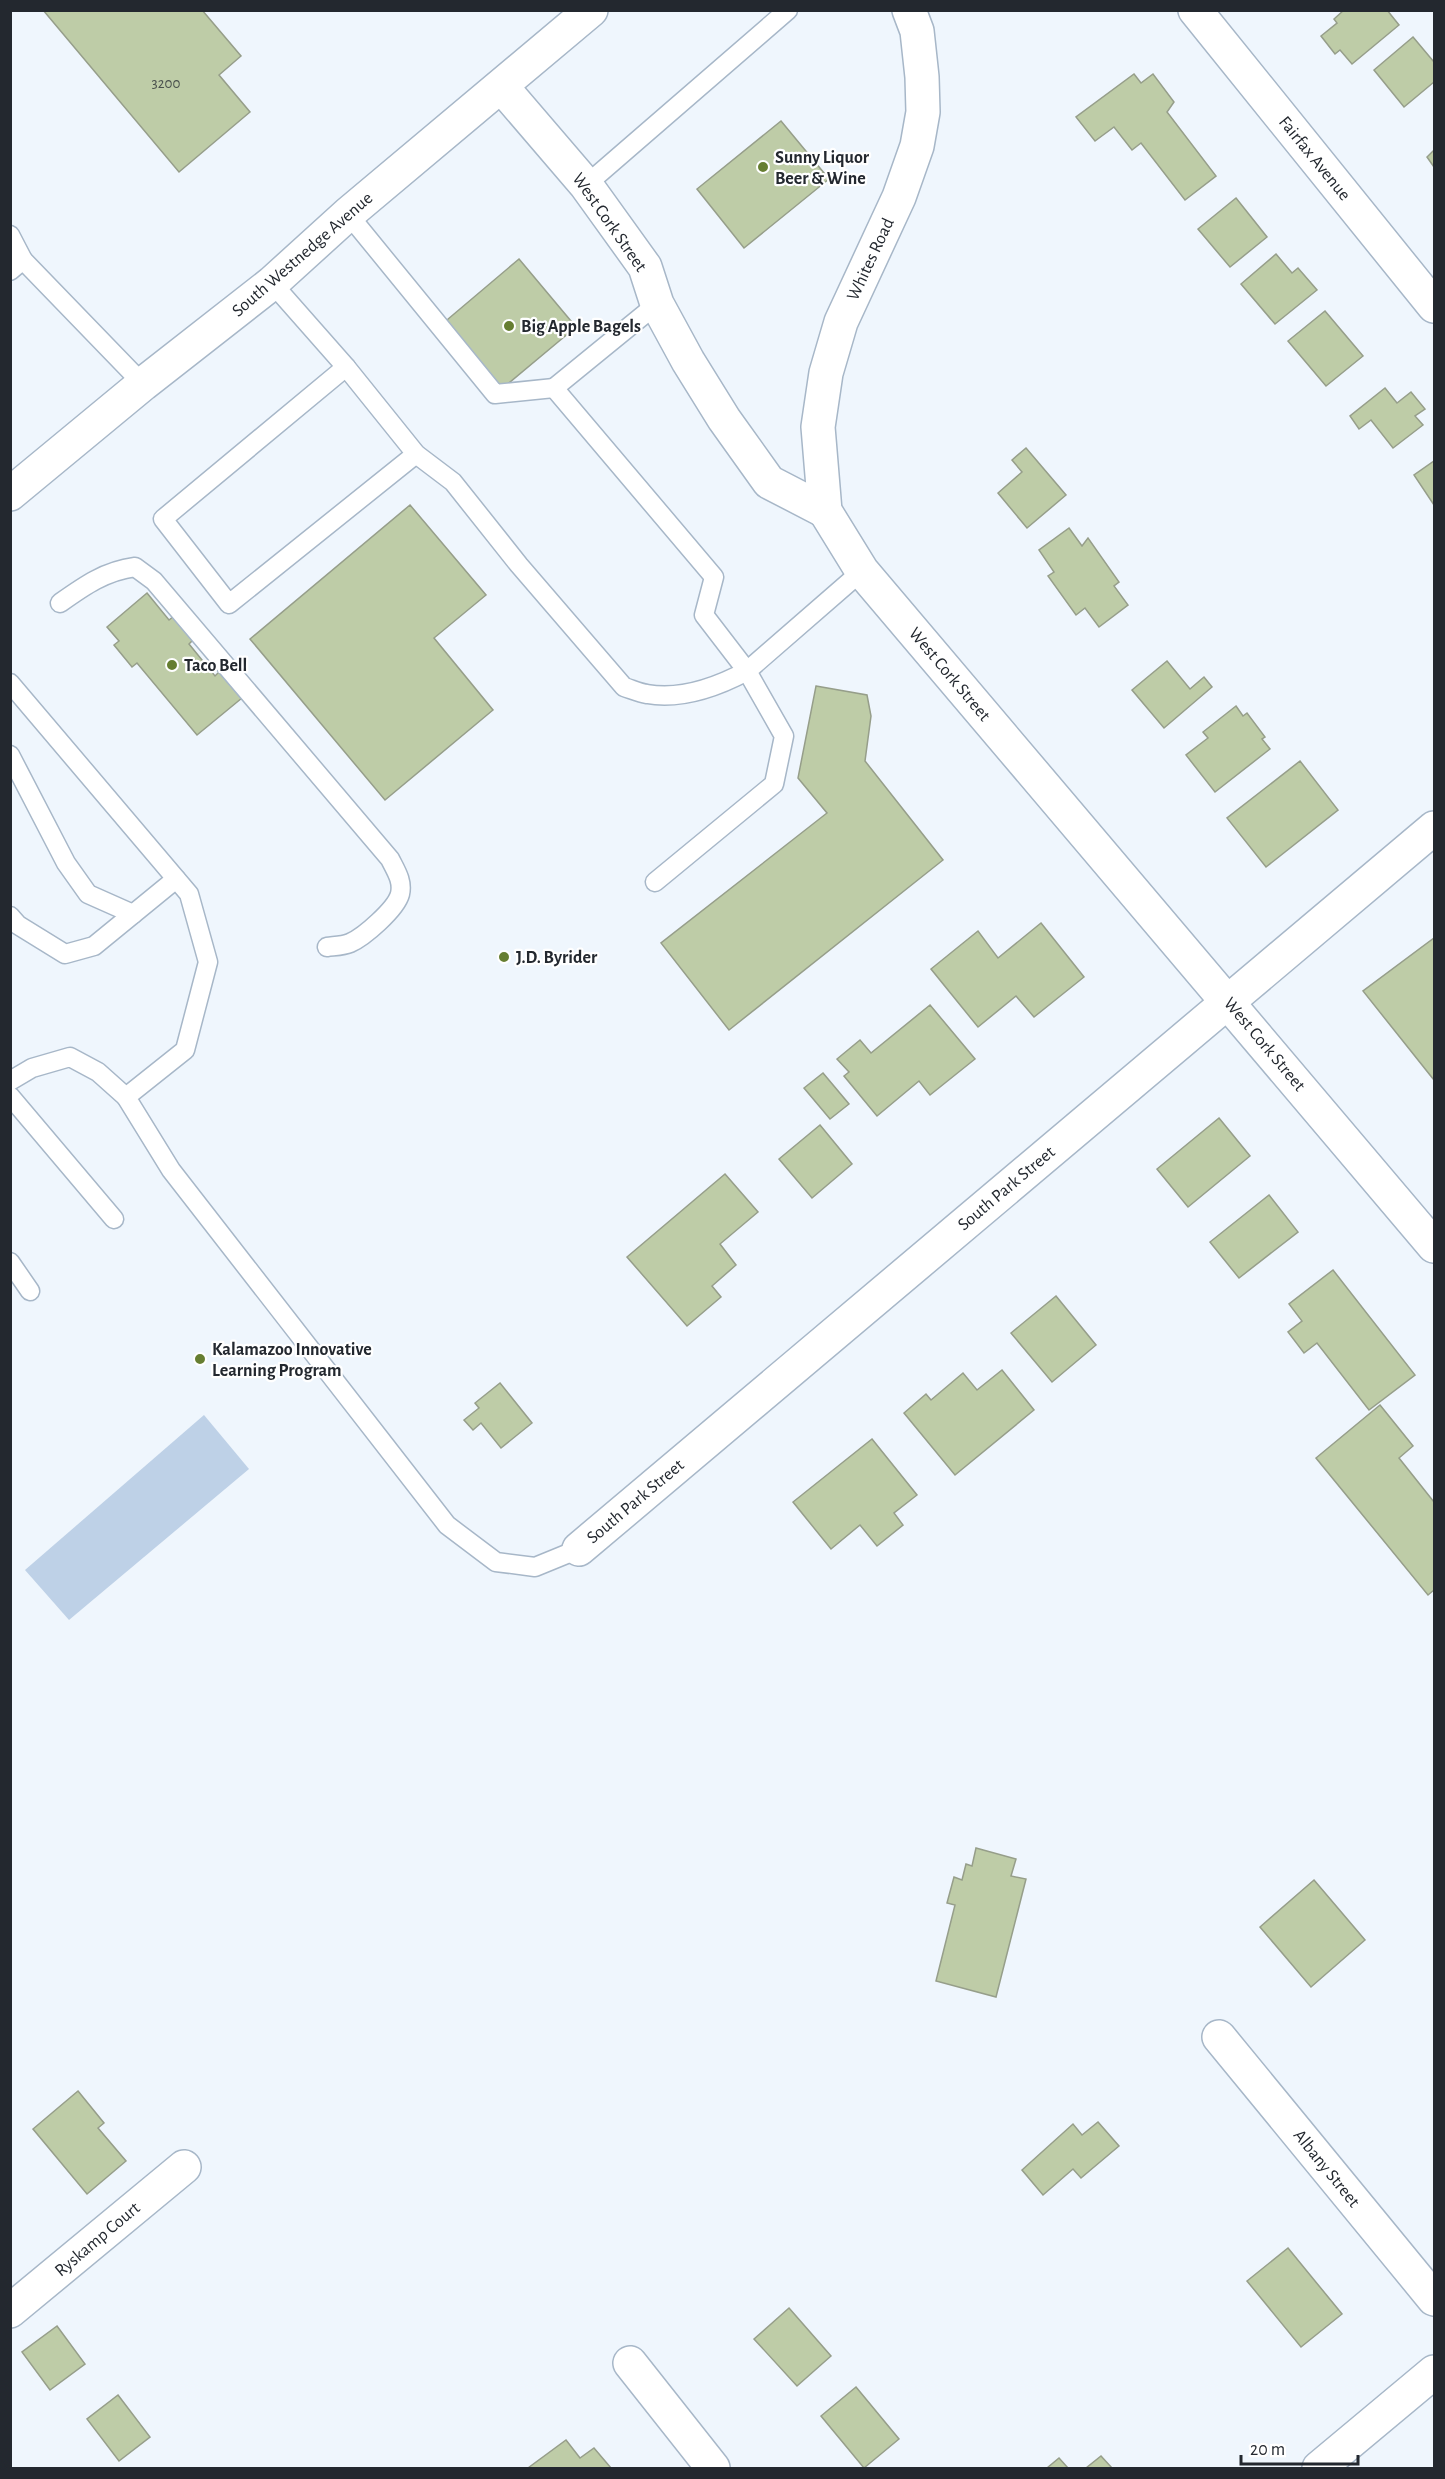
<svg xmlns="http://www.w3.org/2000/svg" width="1445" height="2479" viewBox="0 0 1445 2479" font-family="'Alegreya Sans',sans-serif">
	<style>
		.green { fill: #bed1e7 }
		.building { fill: #becca7; stroke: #969e8a; stroke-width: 1.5 }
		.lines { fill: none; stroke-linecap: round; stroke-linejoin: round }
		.lane-casing { stroke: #a7b7c8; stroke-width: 21 }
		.street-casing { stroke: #a7b7c8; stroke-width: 36 }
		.secondary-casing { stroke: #a7b7c8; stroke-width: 36 }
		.primary-casing { stroke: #a7b7c8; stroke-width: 36 }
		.lane { stroke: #fff; stroke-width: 18 }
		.street { stroke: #fff; stroke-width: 33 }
		.secondary { stroke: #fff; stroke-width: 33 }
		.primary { stroke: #fff; stroke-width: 33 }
		.poi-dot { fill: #667e31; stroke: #fff; stroke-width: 2 }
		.labels { text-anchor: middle; stroke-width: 4.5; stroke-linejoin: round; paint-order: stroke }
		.number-label { font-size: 15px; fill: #4a514d }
		.poi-label { font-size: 18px; font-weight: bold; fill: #23282f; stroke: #fff; text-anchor: start }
		.street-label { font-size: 18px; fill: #23282f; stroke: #fff }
	</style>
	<rect width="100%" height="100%" fill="#eff6fd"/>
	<path class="green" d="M 204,1415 L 249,1469 L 69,1620 L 25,1570 Z"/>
	<g class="building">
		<path d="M 43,10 L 202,10 L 241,56 L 219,75 L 250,112 L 179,172 Z"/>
		<path d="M 1344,10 L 1387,10 L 1399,25 L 1352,64 L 1340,50 L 1335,54 L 1321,36 L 1337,23 L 1334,19 Z"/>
		<path d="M 1413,37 L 1434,62 L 1434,82 L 1404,107 L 1374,70 Z"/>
		<path d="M 1134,74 L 1141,83 L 1153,74 L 1174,102 L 1167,112 L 1216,176 L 1185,200 L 1141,143 L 1132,150 L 1114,127 L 1095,141 L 1076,117 Z"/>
		<path d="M 781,121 L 829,179 L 744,248 L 697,189 Z"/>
		<path d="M 1434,150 L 1434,167 L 1427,157 Z"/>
		<path d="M 1236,198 L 1267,237 L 1230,267 L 1198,229 Z"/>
		<path d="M 1276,254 L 1292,273 L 1298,268 L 1317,290 L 1275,324 L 1241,284 Z"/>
		<path d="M 519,259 L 576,327 L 498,392 L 441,325 Z"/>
		<path d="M 1325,311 L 1363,356 L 1326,386 L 1288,341 Z"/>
		<path d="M 1385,388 L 1397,403 L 1411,392 L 1425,409 L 1415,416 L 1423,425 L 1393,448 L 1371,420 L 1359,429 L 1350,416 Z"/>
		<path d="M 1026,448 L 1066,495 L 1027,528 L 998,493 L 1022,472 L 1012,460 Z"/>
		<path d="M 1434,461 L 1434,505 L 1414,475 Z"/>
		<path d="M 410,505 L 486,595 L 434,638 L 493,710 L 385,800 L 250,639 Z"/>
		<path d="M 1069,528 L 1082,546 L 1088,538 L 1119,582 L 1114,586 L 1128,605 L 1099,627 L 1085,608 L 1076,615 L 1048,576 L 1054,572 L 1039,550 Z"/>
		<path d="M 147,593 L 169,620 L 174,616 L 194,639 L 189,644 L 215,676 L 219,672 L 242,698 L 197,735 L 137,663 L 132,667 L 114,645 L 119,641 L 107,627 Z"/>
		<path d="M 1167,661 L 1190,689 L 1204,677 L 1212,687 L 1164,728 L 1132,690 Z"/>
		<path d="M 816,686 L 867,695 L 871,716 L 865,761 L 943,860 L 729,1030 L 661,943 L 827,813 L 798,778 Z"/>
		<path d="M 1236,706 L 1243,716 L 1247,713 L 1265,737 L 1262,739 L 1270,749 L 1215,792 L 1186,755 L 1208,738 L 1203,732 Z"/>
		<path d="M 1300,761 L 1338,810 L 1266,867 L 1227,818 Z"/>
		<path d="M 1041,923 L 1084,977 L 1034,1017 L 1016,996 L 978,1027 L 931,969 L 978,931 L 998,958 Z"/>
		<path d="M 1434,938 L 1434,1080 L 1363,991 Z"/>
		<path d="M 930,1005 L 975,1059 L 930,1095 L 919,1081 L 877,1116 L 844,1076 L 849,1072 L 837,1059 L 860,1040 L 871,1053 Z"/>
		<path d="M 823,1073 L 849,1104 L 830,1119 L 804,1088 Z"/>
		<path d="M 1219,1118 L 1250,1156 L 1188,1207 L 1157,1169 Z"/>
		<path d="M 820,1125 L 852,1164 L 812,1198 L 779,1159 Z"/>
		<path d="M 725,1174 L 758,1212 L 720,1244 L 736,1265 L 712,1286 L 721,1297 L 687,1326 L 627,1257 Z"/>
		<path d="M 1269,1195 L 1298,1232 L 1239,1278 L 1210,1242 Z"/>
		<path d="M 1333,1270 L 1415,1375 L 1369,1410 L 1317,1343 L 1304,1353 L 1288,1332 L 1302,1321 L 1289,1304 Z"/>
		<path d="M 1056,1296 L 1096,1345 L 1052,1382 L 1011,1333 Z"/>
		<path d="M 1002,1370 L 1034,1410 L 955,1475 L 904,1413 L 926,1394 L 931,1400 L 963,1373 L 977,1390 Z"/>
		<path d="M 500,1383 L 532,1423 L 501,1448 L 481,1423 L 473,1430 L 464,1420 L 479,1408 L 475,1403 Z"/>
		<path d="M 1380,1405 L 1413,1446 L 1399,1458 L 1434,1502 L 1434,1590 L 1428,1595 L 1316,1458 Z"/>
		<path d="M 872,1439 L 917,1495 L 894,1513 L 903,1525 L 877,1546 L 860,1525 L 831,1549 L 793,1502 Z"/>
		<path d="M 976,1848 L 1016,1859 L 1011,1876 L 1026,1879 L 996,1997 L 936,1981 L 955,1905 L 947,1903 L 954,1877 L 962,1880 L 966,1864 L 972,1866 Z"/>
		<path d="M 1314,1880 L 1365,1940 L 1311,1987 L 1260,1927 Z"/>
		<path d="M 78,2091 L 104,2123 L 98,2128 L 126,2161 L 87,2194 L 33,2129 Z"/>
		<path d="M 1098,2122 L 1119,2146 L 1081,2178 L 1073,2169 L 1043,2195 L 1022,2170 L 1073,2124 L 1082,2135 Z"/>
		<path d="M 1288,2248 L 1342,2314 L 1301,2347 L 1247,2281 Z"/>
		<path d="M 789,2308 L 831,2356 L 797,2386 L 754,2339 Z"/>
		<path d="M 57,2326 L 85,2364 L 50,2390 L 22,2352 Z"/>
		<path d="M 856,2387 L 899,2439 L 864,2468 L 821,2416 Z"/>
		<path d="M 118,2395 L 150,2437 L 119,2461 L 87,2419 Z"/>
		<path d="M 566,2440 L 580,2458 L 594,2448 L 611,2468 L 528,2468 Z"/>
		<path d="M 1101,2456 L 1112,2468 L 1086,2468 Z"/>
		<path d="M 1059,2458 L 1068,2468 L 1047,2468 Z"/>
	</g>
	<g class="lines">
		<g class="lane-casing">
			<g id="lane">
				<path d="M 586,185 L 788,10"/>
				<path d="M 348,214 L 495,394 L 554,388"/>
				<path d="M 10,235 L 23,260"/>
				<path d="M 10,271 L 23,260 L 143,384"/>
				<path d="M 272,283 L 346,367 L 416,454 L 453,482 L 519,565 L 624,687 C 631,689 639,693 647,694 C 681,700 717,687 747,671 L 704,615 L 714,577 L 554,388 L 657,304"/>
				<path d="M 346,367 L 163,519 L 229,604 L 416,454"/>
				<path d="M 60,603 C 84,586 105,571 135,567 L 154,581 L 390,859 C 396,871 403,881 400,894 C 396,909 364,937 350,943 C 343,946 334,946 327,947"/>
				<path d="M 10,683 L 189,894 L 208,962 L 185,1050 L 126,1097 L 171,1170 L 447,1525 L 496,1562 L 535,1567 L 579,1549"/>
				<path d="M 10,755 L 66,863 L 88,894 L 133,914"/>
				<path d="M 655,882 L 774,784 L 784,736 L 747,671 L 862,571"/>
				<path d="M 10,916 L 18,925 L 65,954 L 94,946 L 176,879"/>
				<path d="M 10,1081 L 32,1068 L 70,1057 L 98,1072 L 126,1097"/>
				<path d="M 10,1096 L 114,1219"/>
				<path d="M 10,1262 L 30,1291"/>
			</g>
		</g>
		<g class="street-casing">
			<g id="street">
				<path d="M 1195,10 L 1434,306"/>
				<path d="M 502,87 L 586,185 L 645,267 L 657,304 L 688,361 L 724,419 L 769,482 L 825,511"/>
				<path d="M 579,1549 L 1434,828"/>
				<path d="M 1219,2037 L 1434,2299"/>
				<path d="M 10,2311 L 184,2167"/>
				<path d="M 630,2363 L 713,2468"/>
				<path d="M 1319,2468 L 1434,2372"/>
			</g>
		</g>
		<g class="secondary-casing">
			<path id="secondary" d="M 909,10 L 917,31 L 922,77 L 923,112 L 917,146 L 899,197 L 841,322 L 826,373 L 818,427 L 825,511 L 862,571 L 1434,1246"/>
		</g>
		<g class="primary-casing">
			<path id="primary" d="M 10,494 L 143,384 L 272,283 L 348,214 L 591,10"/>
		</g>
		<use href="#lane" class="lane"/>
		<use href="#street" class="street"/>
		<use href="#secondary" class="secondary"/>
		<use href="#primary" class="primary"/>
	</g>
	<g class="poi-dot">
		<circle cx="763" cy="167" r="6"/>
		<circle cx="509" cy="326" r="6"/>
		<circle cx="172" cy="665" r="6"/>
		<circle cx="504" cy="957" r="6"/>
		<circle cx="200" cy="1359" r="6"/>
	</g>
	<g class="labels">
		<g class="number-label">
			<text x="166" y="88">3200</text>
		</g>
		<g class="poi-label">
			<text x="775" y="163">Sunny Liquor<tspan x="775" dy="21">Beer &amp; Wine</tspan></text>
			<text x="521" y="332">Big Apple Bagels</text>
			<text x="184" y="671">Taco Bell</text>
			<text x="516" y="963">J.D. Byrider</text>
			<text x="212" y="1355">Kalamazoo Innovative<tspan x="212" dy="21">Learning Program</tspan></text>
		</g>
		<g class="street-label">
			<text transform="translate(1315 158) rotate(51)" y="6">Fairfax Avenue</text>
			<text transform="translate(610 222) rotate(55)" y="6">West Cork Street</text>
			<text transform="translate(302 254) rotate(-41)" y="6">South Westnedge Avenue</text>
			<text transform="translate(870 259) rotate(-65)" y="6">Whites Road</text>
			<text transform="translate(950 674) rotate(50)" y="6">West Cork Street</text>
			<text transform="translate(1265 1044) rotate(50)" y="6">West Cork Street</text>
			<text transform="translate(1006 1188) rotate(-40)" y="6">South Park Street</text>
			<text transform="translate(635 1501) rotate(-40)" y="6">South Park Street</text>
			<text transform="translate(1327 2168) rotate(51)" y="6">Albany Street</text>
			<text transform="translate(97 2239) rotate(-40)" y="6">Ryskamp Court</text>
		</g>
	</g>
	<rect width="1445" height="2479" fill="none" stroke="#23282f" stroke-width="24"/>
	<path d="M1241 2455v9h117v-9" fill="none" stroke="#23282f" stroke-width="3"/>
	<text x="1250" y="2455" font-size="18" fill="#23282f" stroke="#ffffff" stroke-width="4.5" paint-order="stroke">20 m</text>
</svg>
